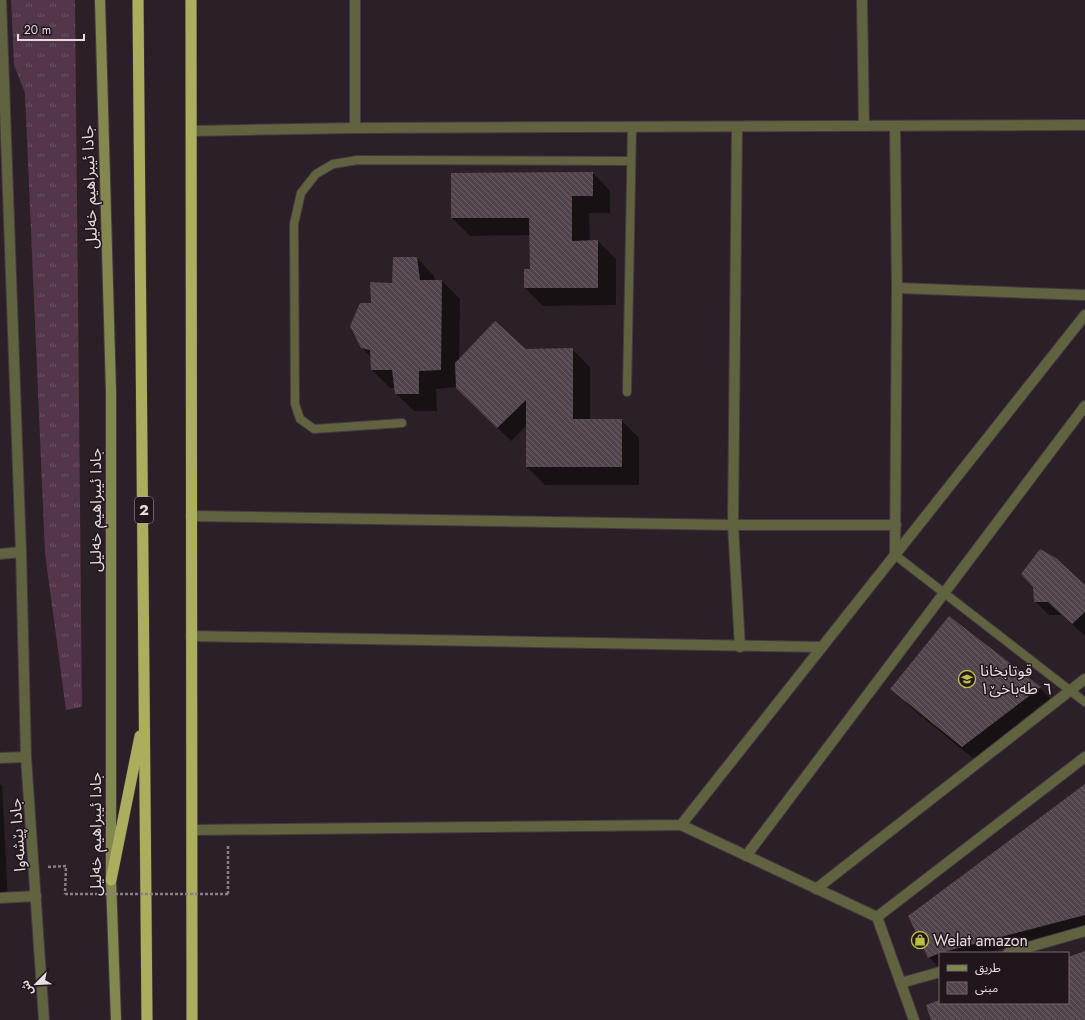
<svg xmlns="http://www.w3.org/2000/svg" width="1085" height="1020" viewBox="0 0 1085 1020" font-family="Jost,'Noto Sans Arabic',sans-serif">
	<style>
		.grass { fill: url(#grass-tufts) }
		.shadow { fill: #0007 }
		.building { fill: url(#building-back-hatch) }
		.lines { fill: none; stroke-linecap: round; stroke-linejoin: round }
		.service-casing { stroke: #453a41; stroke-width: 10 }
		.pedestrian-casing { stroke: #453a41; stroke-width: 12 }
		.minor-casing { stroke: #453a41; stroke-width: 12 }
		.secondary-casing { stroke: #453a41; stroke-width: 12 }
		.trunk-casing { stroke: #453a41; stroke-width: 12 }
		.path { stroke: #887e84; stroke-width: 2.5; stroke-dasharray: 3 2; stroke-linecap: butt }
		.service { stroke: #616340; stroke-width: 8 }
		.pedestrian { stroke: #616340; stroke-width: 10 }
		.minor { stroke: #616340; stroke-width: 10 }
		.secondary { stroke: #84874e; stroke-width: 10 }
		.trunk { stroke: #abae5c; stroke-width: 11 }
		.path-bridge { stroke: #887e84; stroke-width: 2.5; stroke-dasharray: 3 2; stroke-linecap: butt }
		.labels { text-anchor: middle; stroke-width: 3; stroke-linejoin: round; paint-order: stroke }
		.shield { fill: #22161d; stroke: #aaa1a7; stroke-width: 1 }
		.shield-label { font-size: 15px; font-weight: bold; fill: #e5dde2 }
		.street-label { font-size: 16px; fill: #e5dde2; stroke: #22161d }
		.poi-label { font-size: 16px; fill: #e5dde2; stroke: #22161d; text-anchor: start }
	</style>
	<defs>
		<pattern id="grass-tufts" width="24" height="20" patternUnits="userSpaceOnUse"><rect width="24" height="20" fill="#533649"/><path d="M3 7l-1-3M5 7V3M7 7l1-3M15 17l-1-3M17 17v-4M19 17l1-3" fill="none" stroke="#6c5363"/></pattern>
		<pattern id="building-back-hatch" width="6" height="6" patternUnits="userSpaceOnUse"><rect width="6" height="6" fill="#52444c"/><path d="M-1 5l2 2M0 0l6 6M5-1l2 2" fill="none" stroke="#6b5f66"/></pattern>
	</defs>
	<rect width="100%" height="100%" fill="#2b2027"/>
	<path class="grass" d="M 11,0 L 75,0 L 82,707 L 66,710 L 45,553 L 25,93 L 14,65 Z"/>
	<g class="shadow">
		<path d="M 593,173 L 610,191 L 610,213 L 589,213 L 590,241 L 598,241 L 616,259 L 616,305 L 543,306 L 525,288 L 531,270 L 530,235 L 470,236 L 452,218 Z"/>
		<path d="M 417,258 L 434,276 L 435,281 L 442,281 L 460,299 L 459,361 L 526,350 L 572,349 L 590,367 L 590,420 L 621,420 L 639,438 L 639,485 L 545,485 L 527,467 L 527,425 L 511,441 L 457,387 L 436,389 L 437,411 L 414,411 L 396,393 L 395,388 L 390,388 L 372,370 L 372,358 L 361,347 L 372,304 L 393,284 Z"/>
		<path d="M 1085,587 L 1085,636 L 1062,615 L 1049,615 L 1035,601 Z"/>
		<path d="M 892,688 L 1040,688 L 1057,705 L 980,764 L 909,706 Z"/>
		<path d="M 0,784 L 2,786 L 8,900 L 0,901 Z"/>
		<path d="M 1085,786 L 1085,926 L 986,953 L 940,953 L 940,966 L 938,966 L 929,957 Z"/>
	</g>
	<g class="building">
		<path d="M 593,172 L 593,196 L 572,196 L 572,241 L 598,240 L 598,288 L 524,288 L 524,269 L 530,269 L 529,218 L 451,218 L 451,173 Z"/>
		<path d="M 393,257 L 417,257 L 420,280 L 442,280 L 441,370 L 419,371 L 419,394 L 395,394 L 392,370 L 371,370 L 370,350 L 361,348 L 350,326 L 360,303 L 371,303 L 370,282 L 392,283 Z"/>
		<path d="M 495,321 L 526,349 L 573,348 L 573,419 L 622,419 L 622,467 L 526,467 L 526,400 L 497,428 L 456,388 L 455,363 Z"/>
		<path d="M 1040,549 L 1056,558 L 1085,585 L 1085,612 L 1072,624 L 1048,602 L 1034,602 L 1033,587 L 1021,574 Z"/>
		<path d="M 949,616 L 1041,687 L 962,747 L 890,689 Z"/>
		<path d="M 1085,784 L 1085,915 L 940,953 L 928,958 L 908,916 Z"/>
		<path d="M 1085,951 L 1085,1020 L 931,1020 L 926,1005 L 940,1000 L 940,1003 L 1068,1003 L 1068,957 Z"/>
	</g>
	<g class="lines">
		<g class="service-casing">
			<g id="service">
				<path d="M 627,392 L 632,127"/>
				<path d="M 402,423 L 314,429 L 300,419 L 295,404 L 294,224 L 301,193 L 316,174 L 333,164 L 358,160 L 631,161"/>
				<path d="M 895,555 L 1085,702"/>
			</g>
		</g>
		<g class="pedestrian-casing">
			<path id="pedestrian" d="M 0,898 L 36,896"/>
		</g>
		<g class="minor-casing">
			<g id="minor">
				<path d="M 1,0 L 21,552 L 26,757 L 44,1020"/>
				<path d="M 355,0 L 355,128"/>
				<path d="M 862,0 L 864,126"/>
				<path d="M 737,127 L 733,525 L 740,647"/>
				<path d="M 191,131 L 355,128 L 1085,125"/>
				<path d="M 897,288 L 1085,295"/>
				<path d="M 191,516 L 733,525 L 896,525"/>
				<path d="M 0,554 L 21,552"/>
				<path d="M 895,555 L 897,288 L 895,126"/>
				<path d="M 191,636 L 822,647"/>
				<path d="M 0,758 L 26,757"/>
				<path d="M 681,825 L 877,917 L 914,1020"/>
				<path d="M 193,830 L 681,825 L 1085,315"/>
				<path d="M 746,856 L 1085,406"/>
				<path d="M 816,889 L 1085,679"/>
				<path d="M 877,917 L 1085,757"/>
				<path d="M 1008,953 L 1085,931"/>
				<path d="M 901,983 L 940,972"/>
			</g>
		</g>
		<g class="secondary-casing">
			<path id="secondary" d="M 100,0 L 111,392 L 111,880 L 116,1020"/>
		</g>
		<g class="trunk-casing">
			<g id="trunk">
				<path d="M 138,0 L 147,1020"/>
				<path d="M 191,0 L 192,1020"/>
				<path d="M 111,880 L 140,736"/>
			</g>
		</g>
		<g class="path">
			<path d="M 228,846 L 228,894"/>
			<path d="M 48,867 L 66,866 L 65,894"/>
		</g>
		<use href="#service" class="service"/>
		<use href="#pedestrian" class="pedestrian"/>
		<use href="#minor" class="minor"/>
		<use href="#secondary" class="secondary"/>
		<use href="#trunk" class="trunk"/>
		<path class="path-bridge" d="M 65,894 L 228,894"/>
	</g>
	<defs>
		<g id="school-ring" transform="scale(0.9)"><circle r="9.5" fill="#22161d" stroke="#bbc044" stroke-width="1.5"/><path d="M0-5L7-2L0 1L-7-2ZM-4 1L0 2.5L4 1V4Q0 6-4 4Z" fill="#bbc044"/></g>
		<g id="shop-ring" transform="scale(0.9)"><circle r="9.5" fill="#22161d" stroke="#bbc044" stroke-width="1.5"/><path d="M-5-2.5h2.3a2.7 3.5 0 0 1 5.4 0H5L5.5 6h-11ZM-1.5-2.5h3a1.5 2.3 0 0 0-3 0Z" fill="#bbc044"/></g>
	</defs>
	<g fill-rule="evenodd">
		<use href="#school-ring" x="967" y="679"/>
		<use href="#shop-ring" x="920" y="940"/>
	</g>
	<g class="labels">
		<rect class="shield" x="135" y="497" width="18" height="26" rx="3"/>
		<g class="shield-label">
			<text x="144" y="515">2</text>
		</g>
		<g class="street-label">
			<text transform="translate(89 187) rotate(-92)" y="6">جادا ئیبراهیم خەلیل</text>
			<text transform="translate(95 510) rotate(-90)" y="6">جادا ئیبراهیم خەلیل</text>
			<text transform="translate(95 834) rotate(-90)" y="6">جادا ئیبراهیم خەلیل</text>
			<text transform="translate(17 835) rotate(-94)" y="6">جادا پێشەوا</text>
		</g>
		<g class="poi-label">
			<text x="980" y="676">قوتابخانا<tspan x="980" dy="18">۱٦ طەباخێ</tspan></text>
			<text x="933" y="946">Welat amazon</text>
		</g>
	</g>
	<rect x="939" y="952" width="130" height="52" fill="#22161d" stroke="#70666c"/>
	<rect x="947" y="965" width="20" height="6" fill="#84874e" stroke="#70666c"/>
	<text x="975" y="972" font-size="12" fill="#e5dde2">طريق</text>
	<rect x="947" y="982" width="20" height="12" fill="url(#building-back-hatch)" stroke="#70666c"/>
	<text x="975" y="992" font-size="12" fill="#e5dde2">مبنى</text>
	<g transform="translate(36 984) rotate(246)" stroke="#22161d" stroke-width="3" paint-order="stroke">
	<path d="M0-3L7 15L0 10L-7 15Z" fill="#e5dde2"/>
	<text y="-6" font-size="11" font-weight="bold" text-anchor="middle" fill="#e5dde2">ش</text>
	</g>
	<path d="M18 34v6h66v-6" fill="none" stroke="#e5dde2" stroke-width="2"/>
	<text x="24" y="34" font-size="12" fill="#e5dde2" stroke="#22161d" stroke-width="3" paint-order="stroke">20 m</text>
</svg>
